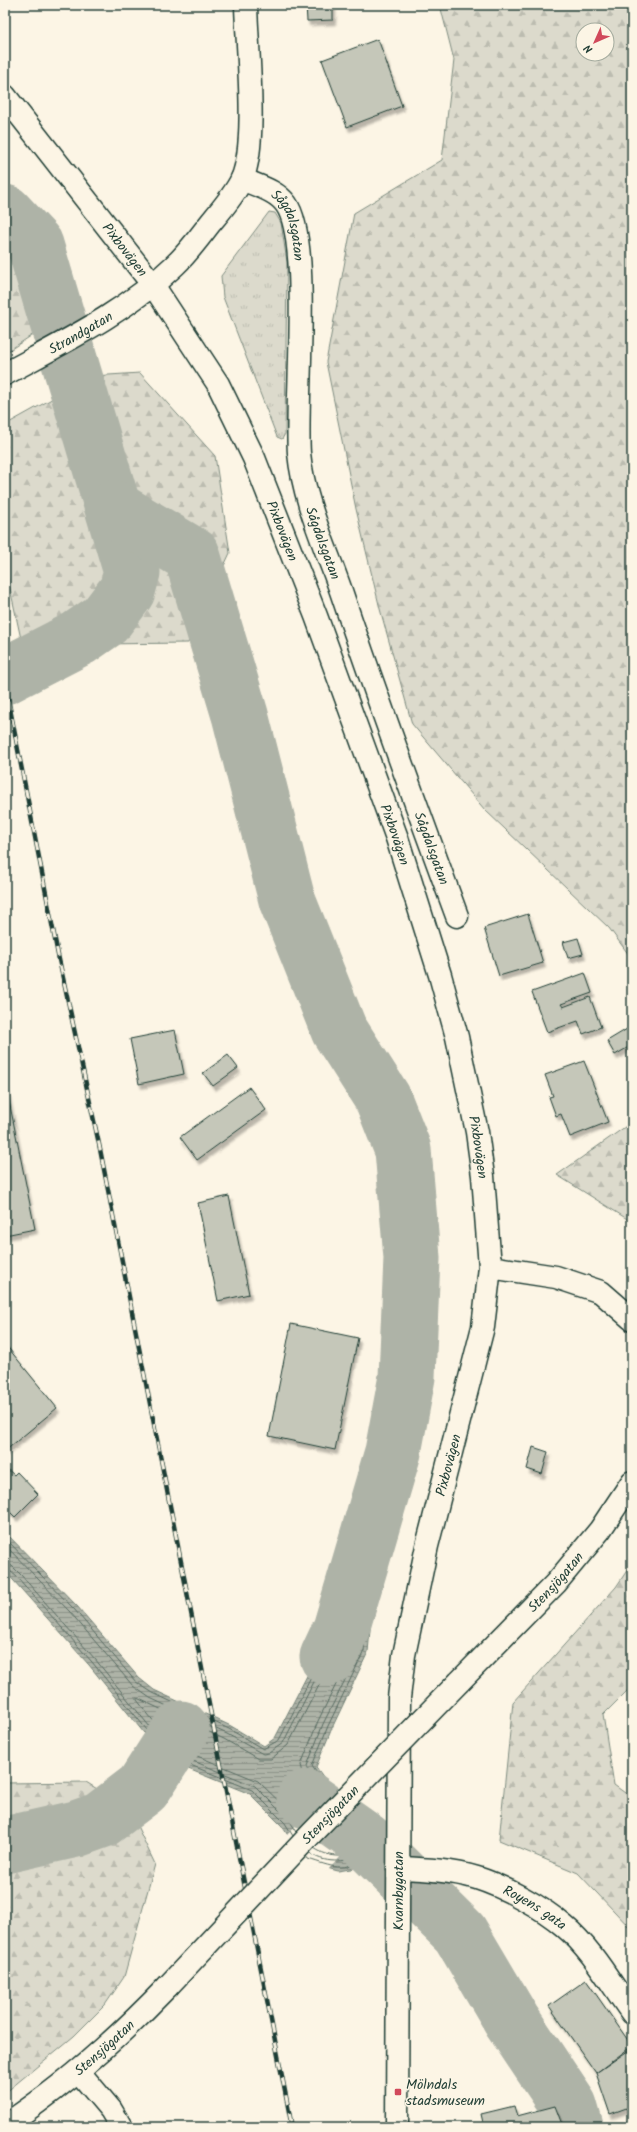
<svg xmlns="http://www.w3.org/2000/svg" width="637" height="2132" viewBox="0 0 637 2132" font-family="Kalam,sans-serif">
	<style>
		.grass { fill: url(#grass-tufts); stroke: #7e8c80 }
		.forest { fill: url(#forest-firs); stroke: #7e8c80; fill-rule: evenodd }
		.water { fill: url(#water-rules); stroke: #758479 }
		.pier { fill: #fcf5e5 }
		.lines { fill: none; stroke-linecap: round; stroke-linejoin: round }
		.shore { stroke: #586c62; stroke-width: 1 }
		.river { stroke: #aeb3a7; stroke-width: 57 }
		.building { fill: #c5c7b9; stroke: #1f3d34; filter: url(#shadow) }
		.minor-casing { stroke: #1f3d34; stroke-width: 25 }
		.minor { stroke: #fcf5e5; stroke-width: 22 }
		.rail-casing { stroke: #1f3d34; stroke-width: 4.5 }
		.rail { stroke: #fcf5e5; stroke-width: 3; stroke-dasharray: 9; stroke-linecap: butt }
		.minor-bridge-casing { stroke: #1f3d34; stroke-width: 25; stroke-linecap: butt }
		.minor-bridge { stroke: #fcf5e5; stroke-width: 22 }
		.poi-dot { fill: #d1495b; stroke: #fcf5e5; stroke-width: 1.5 }
		.labels { text-anchor: middle; stroke-width: 3; stroke-linejoin: round; paint-order: stroke }
		.street-label { font-size: 14px; fill: #1f3d34; stroke: #fcf5e5 }
		.poi-label { font-size: 14px; fill: #1f3d34; stroke: #fcf5e5; text-anchor: start }
	</style>
	<defs>
		<pattern id="grass-tufts" width="24" height="20" patternUnits="userSpaceOnUse"><rect width="24" height="20" fill="#dcdacc"/><path d="M3 7l-1-3M5 7V3M7 7l1-3M15 17l-1-3M17 17v-4M19 17l1-3" fill="none" stroke="#bcbcb0"/></pattern>
		<pattern id="forest-firs" width="22" height="20" patternUnits="userSpaceOnUse"><rect width="22" height="20" fill="#dcdacc"/><path d="M5 1l3.5 6h-7zM16 11l3.5 6h-7z" fill="#bcbcb0"/></pattern>
		<pattern id="water-rules" width="6" height="5" patternUnits="userSpaceOnUse"><rect width="6" height="5" fill="#aeb3a7"/><path d="M0 2.5h6" fill="none" stroke="#8d9389"/></pattern>
		<filter id="shadow"><feDropShadow dx="2.5" dy="4.5" stdDeviation="1" flood-color="#0004"/></filter>
	</defs>
	<rect width="100%" height="100%" fill="#fcf5e5"/>
	<filter id="ink" filterUnits="userSpaceOnUse"><feTurbulence type="fractalNoise" baseFrequency=".025" numOctaves="2"/><feDisplacementMap in="SourceGraphic" scale="8" xChannelSelector="R" yChannelSelector="G"/><feConvolveMatrix kernelMatrix="1 2 1 2 8 2 1 2 1" color-interpolation-filters="sRGB"/></filter>
	<g filter="url(#ink)">
		<path class="grass" d="M 269,212 L 275,213 L 281,223 L 287,262 L 285,434 L 282,439 L 277,437 L 223,297 L 221,276 Z"/>
		<g class="forest">
			<path d="M 440,5 L 632,5 L 632,959 L 609,928 L 485,810 L 412,724 L 380,609 L 356,509 L 326,362 L 354,213 L 442,160 L 454,60 ZM 583,30 L 607,30 L 607,54 L 583,54 Z"/>
			<path d="M 5,245 L 12,253 L 43,328 L 5,353 Z"/>
			<path d="M 140,373 L 215,456 L 230,553 L 188,643 L 100,644 L 29,676 L 5,565 L 5,425 L 93,376 Z"/>
			<path d="M 632,1122 L 632,1222 L 557,1175 Z"/>
			<path d="M 632,1563 L 632,1686 L 603,1715 L 614,1785 L 632,1798 L 632,1930 L 578,1873 L 499,1840 L 513,1702 L 616,1587 Z"/>
			<path d="M 86,1782 L 129,1809 L 155,1864 L 124,1977 L 105,2005 L 74,2036 L 5,2093 L 5,1783 Z"/>
		</g>
		<path class="water" d="M 5,1532 L 77,1606 L 139,1678 L 154,1690 L 231,1726 L 264,1746 L 275,1738 L 312,1666 L 334,1590 L 375,1576 L 368,1652 L 332,1728 L 316,1767 L 369,1839 L 369,1858 L 357,1868 L 338,1871 L 305,1862 L 282,1826 L 250,1794 L 176,1764 L 144,1733 L 89,1665 L 5,1571 Z"/>
		<path class="pier" d="M 333,1787 L 365,1831 L 327,1871 L 304,1864 L 286,1836 Z"/>
		<g class="lines">
			<g class="shore">
				<path d="M 5,1538 L 74,1609 L 136,1682 L 153,1693 L 229,1729 L 263,1749 L 279,1740 L 316,1668 L 337,1594 L 369,1583 L 364,1651 L 328,1726 L 312,1766 L 332,1795"/>
				<path d="M 5,1545 L 70,1612 L 133,1686 L 150,1698 L 227,1734 L 263,1754 L 269,1753 L 283,1743 L 320,1670 L 341,1598 L 364,1590 L 360,1650 L 323,1724 L 307,1766 L 309,1772 L 328,1799"/>
				<path d="M 5,1564 L 12,1566 L 21,1575 L 95,1659 L 150,1727 L 181,1756 L 255,1786 L 289,1820 L 297,1832"/>
				<path d="M 5,1569 L 9,1570 L 18,1578 L 92,1662 L 147,1730 L 178,1760 L 252,1790 L 285,1823 L 293,1836"/>
				<path d="M 301,1827 L 293,1815 L 258,1781 L 185,1751 L 155,1723 L 137,1700 L 137,1698 L 224,1739 L 258,1759 L 271,1759 L 288,1745 L 326,1672 L 346,1603 L 357,1599 L 354,1648 L 318,1721 L 301,1765 L 304,1776 L 324,1803"/>
				<path d="M 314,1848 C 323,1855 344,1860 353,1852 L 354,1844 L 339,1823"/>
				<path d="M 310,1853 C 321,1863 348,1864 360,1854 L 360,1842 L 343,1819"/>
				<path d="M 306,1856 L 308,1859 C 331,1866 345,1874 365,1856 L 365,1840 L 346,1815"/>
			</g>
			<g class="river">
				<path d="M 5,213 L 35,245 L 132,572 L 127,591 L 105,620 L 79,638 L 5,676"/>
				<path d="M 114,509 L 192,555 L 240,715 L 287,900 L 339,1030 L 383,1099 L 403,1150 L 412,1258 L 407,1377 L 393,1452 L 341,1629 L 328,1657"/>
				<path d="M 305,1798 L 366,1841 L 460,1933 L 512,2021 L 569,2106 L 575,2127"/>
				<path d="M 5,1845 L 76,1829 L 101,1820 L 143,1788 L 181,1729"/>
			</g>
		</g>
		<g class="building">
			<path d="M 306,5 L 333,5 L 333,20 L 307,21 Z"/>
			<path d="M 378,39 L 402,106 L 347,127 L 322,60 Z"/>
			<path d="M 528,914 L 543,963 L 499,976 L 484,928 Z"/>
			<path d="M 578,938 L 583,954 L 568,958 L 563,942 Z"/>
			<path d="M 585,973 L 592,993 L 561,1004 L 563,1007 L 590,997 L 601,1027 L 583,1034 L 578,1021 L 547,1032 L 532,992 Z"/>
			<path d="M 627,1029 L 632,1038 L 632,1045 L 615,1055 L 607,1041 Z"/>
			<path d="M 175,1030 L 184,1074 L 139,1084 L 130,1039 Z"/>
			<path d="M 228,1055 L 238,1068 L 213,1086 L 203,1073 Z"/>
			<path d="M 584,1061 L 608,1122 L 570,1137 L 561,1114 L 556,1116 L 549,1097 L 553,1096 L 545,1075 Z"/>
			<path d="M 5,1081 L 35,1229 L 5,1235 Z"/>
			<path d="M 249,1087 L 266,1110 L 197,1160 L 180,1137 Z"/>
			<path d="M 229,1196 L 249,1294 L 218,1301 L 198,1203 Z"/>
			<path d="M 291,1324 L 358,1338 L 335,1450 L 269,1436 Z"/>
			<path d="M 5,1344 L 57,1408 L 5,1451 Z"/>
			<path d="M 533,1447 L 548,1452 L 542,1474 L 527,1469 Z"/>
			<path d="M 5,1467 L 14,1475 L 17,1472 L 38,1494 L 15,1517 L 5,1507 Z"/>
			<path d="M 586,1980 L 632,2046 L 596,2073 L 549,2006 Z"/>
			<path d="M 632,2048 L 632,2106 L 610,2114 L 596,2073 Z"/>
			<path d="M 514,2106 L 517,2116 L 555,2106 L 563,2127 L 484,2127 L 481,2114 Z"/>
		</g>
		<g class="lines">
			<g class="minor-casing">
				<g id="minor">
					<path id="s1" d="M 5,96 L 153,285 L 218,384 L 254,458 L 316,616 L 397,838 L 440,975 L 457,1037 L 477,1132 L 483,1176 L 490,1267 L 483,1327 L 427,1546 L 404,1655 L 399,1698 L 397,2127"/>
					<path id="s2" d="M 242,179 C 257,186 276,190 286,204 C 312,240 295,400 299,453 C 304,504 327,549 343,597 C 379,704 418,810 457,916"/>
					<path id="s3" d="M 5,374 C 64,342 126,312 175,265 C 189,252 200,236 212,221 C 222,209 235,194 242,179 C 258,142 247,48 246,5"/>
					<path d="M 490,1267 L 556,1277 L 601,1292 L 632,1319"/>
					<path id="s4" d="M 459,1682 L 556,1583 L 600,1530 L 632,1482"/>
					<path id="s5" d="M 398,1868 C 423,1869 452,1870 477,1878 C 505,1887 542,1907 564,1926 C 592,1949 611,1984 632,2013"/>
					<path d="M 79,2072 L 111,2110 L 121,2127"/>
					<path id="s6" d="M 5,2125 C 66,2085 118,2038 168,1986"/>
				</g>
			</g>
			<use href="#minor" class="minor"/>
			<g class="rail-casing">
				<path id="rail" d="M 5,683 L 58,955 L 99,1144 L 292,2127"/>
			</g>
			<use href="#rail" class="rail"/>
			<g class="minor-bridge-casing">
				<g id="minor-bridge">
					<path id="s7" d="M 168,1986 L 312,1833 L 459,1682"/>
				</g>
			</g>
			<use href="#minor-bridge" class="minor-bridge"/>
		</g>
	</g>
	<rect class="poi-dot" x="394" y="2088" width="8" height="8" rx="2"/>
	<g class="labels">
		<g class="street-label">
			<text dy="5" stroke="none"><textPath href="#s2" startOffset="72">Sågdalsgatan</textPath></text>
			<text dy="5" stroke="none"><textPath href="#s1" startOffset="195">Pixbovägen</textPath></text>
			<text dy="5" stroke="none"><textPath href="#s3" startOffset="86">Strandgatan</textPath></text>
			<text dy="5" stroke="none"><textPath href="#s1" startOffset="519">Pixbovägen</textPath></text>
			<text dy="5" stroke="none"><textPath href="#s2" startOffset="396">Sågdalsgatan</textPath></text>
			<text dy="5" stroke="none"><textPath href="#s1" startOffset="843">Pixbovägen</textPath></text>
			<text dy="5" stroke="none"><textPath href="#s2" startOffset="720">Sågdalsgatan</textPath></text>
			<text dy="5" stroke="none"><textPath href="#s1" startOffset="1167">Pixbovägen</textPath></text>
			<text transform="translate(448 1465) rotate(-75)" y="5">Pixbovägen</text>
			<text dy="5" stroke="none"><textPath href="#s4" startOffset="139">Stensjögatan</textPath></text>
			<text dy="5" stroke="none"><textPath href="#s7" startOffset="236">Stensjögatan</textPath></text>
			<text transform="translate(398 1891) rotate(-90)" y="5">Kvarnbygatan</text>
			<text dy="5" stroke="none"><textPath href="#s5" startOffset="145">Royens gata</textPath></text>
			<text dy="5" stroke="none"><textPath href="#s6" startOffset="126">Stensjögatan</textPath></text>
		</g>
		<g class="poi-label">
			<text x="406" y="2089">Mölndals<tspan x="406" dy="16">stadsmuseum</tspan></text>
		</g>
	</g>
	<rect width="637" height="2132" fill="none" stroke="#fcf5e5" stroke-width="20"/>
	<rect x="10" y="10" width="617" height="2112" fill="none" stroke="#1f3d34" stroke-width="1.5" filter="url(#ink)"/>
	<g transform="translate(595 42) rotate(225)"><circle r="19" fill="#fcf5e5" stroke="#a4ab9e"/>
	<path d="M0-3L7 15L0 10L-7 15Z" fill="#d1495b"/>
	<text y="-6" font-size="11" font-weight="bold" text-anchor="middle" fill="#1f3d34">N</text>
	</g>
</svg>
